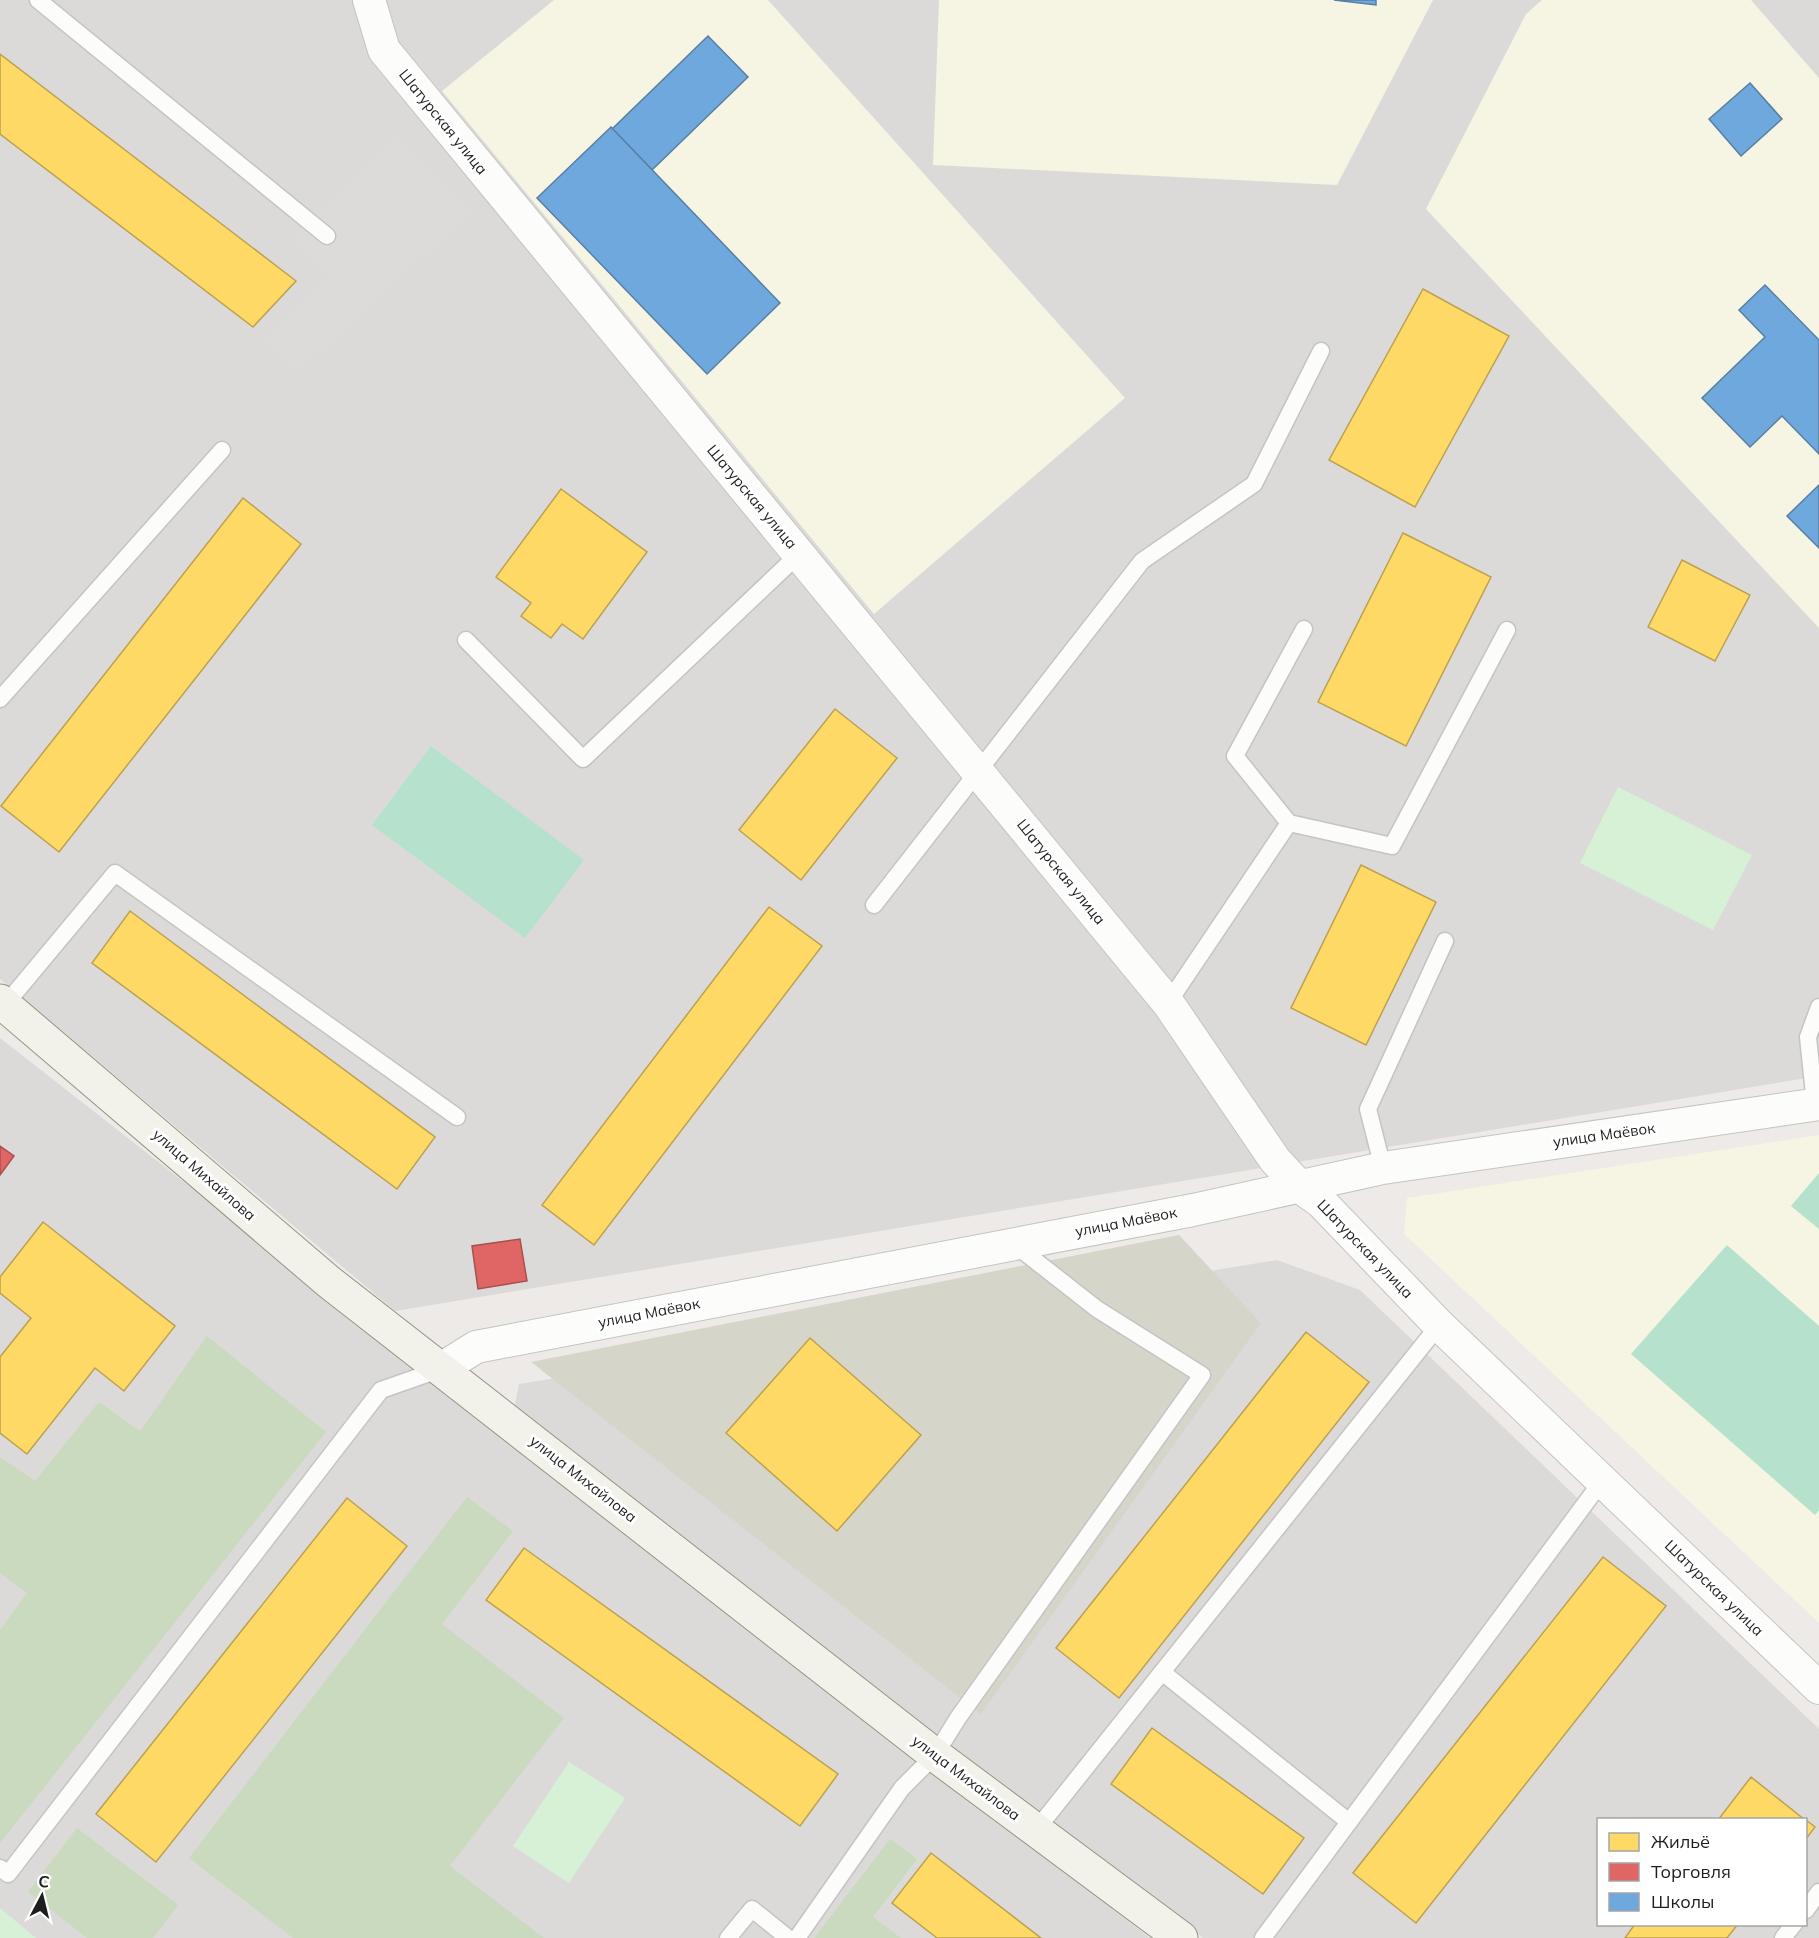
<svg xmlns="http://www.w3.org/2000/svg" width="1819" height="1938" viewBox="0 0 1819 1938" font-family="Mulish,sans-serif">
	<style>
		.residential { fill: #dcdad8; fill-rule: evenodd }
		.education { fill: #f6f4e3 }
		.construction { fill: #d6d5c9 }
		.forest { fill: #c9dabe }
		.park { fill: #d6f1d5 }
		.pitch { fill: #b5e1cd }
		.parking { fill: #dddbda }
		.homes { fill: #ffd966; stroke: #bca150; stroke-width: 1.5 }
		.shops { fill: #e06666; stroke: #a65050; stroke-width: 1.5 }
		.schools { fill: #6fa8dc; stroke: #577fa3; stroke-width: 1.5 }
		.lines { fill: none; stroke-linecap: round; stroke-linejoin: round }
		.lane-casing { stroke: #c5c4c3; stroke-width: 19 }
		.street-casing { stroke: #c5c4c3; stroke-width: 34 }
		.secondary-casing { stroke: #949580; stroke-width: 35 }
		.lane { stroke: #fcfcfb; stroke-width: 16 }
		.street { stroke: #fcfcfb; stroke-width: 32 }
		.secondary { stroke: #f3f2ea; stroke-width: 33 }
		.labels { text-anchor: middle; stroke-width: 6; stroke-linejoin: round; paint-order: stroke }
		.street-label { font-size: 15px; fill: #1e1e1e; stroke: #fff }
	</style>
	<rect width="100%" height="100%" fill="#edeae7"/>
	<g class="residential">
		<path d="M 0,0 L 1819,0 L 1819,1076 L 395,1311 L 0,979 Z"/>
		<path d="M 0,1038 L 1150,1938 L 0,1938 Z"/>
		<path d="M 1277,1260 L 1360,1290 L 1819,1729 L 1819,1938 L 1203,1938 L 512,1419 L 519,1384 ZM 1598,1820 L 1806,1820 L 1806,1924 L 1598,1924 Z"/>
	</g>
	<g class="education">
		<path d="M 554,0 L 768,0 L 1125,398 L 874,614 L 442,91 Z"/>
		<path d="M 939,0 L 1433,0 L 1337,185 L 933,165 Z"/>
		<path d="M 1542,0 L 1751,0 L 1819,78 L 1819,628 L 1426,209 L 1526,14 Z"/>
		<path d="M 1819,1135 L 1819,1623 L 1404,1234 L 1407,1198 Z"/>
	</g>
	<path class="construction" d="M 1179,1235 L 1261,1323 L 981,1714 L 531,1362 Z"/>
	<g class="forest">
		<path d="M 207,1336 L 326,1432 L 0,1843 L 0,1630 L 27,1593 L 0,1573 L 0,1457 L 35,1481 L 99,1402 L 140,1431 Z"/>
		<path d="M 467,1497 L 513,1531 L 442,1624 L 564,1718 L 450,1866 L 544,1938 L 293,1938 L 189,1858 Z"/>
		<path d="M 77,1828 L 178,1905 L 153,1938 L 87,1938 L 28,1892 Z"/>
		<path d="M 890,1839 L 917,1859 L 873,1917 L 901,1938 L 814,1938 Z"/>
	</g>
	<g class="park">
		<path d="M 1618,787 L 1752,855 L 1713,930 L 1580,863 Z"/>
		<path d="M 569,1762 L 625,1798 L 569,1883 L 513,1846 Z"/>
		<path d="M 0,1908 L 36,1938 L 0,1938 Z"/>
	</g>
	<g class="pitch">
		<path d="M 431,746 L 584,860 L 525,938 L 372,825 Z"/>
		<path d="M 1819,1173 L 1819,1229 L 1791,1206 Z"/>
		<path d="M 1727,1245 L 1819,1326 L 1819,1510 L 1815,1515 L 1631,1354 Z"/>
	</g>
	<path class="parking" d="M 398,135 L 472,213 L 299,372 L 262,338 L 327,278 L 289,240 Z"/>
	<g class="homes">
		<path d="M 0,54 L 296,281 L 253,327 L 0,134 Z"/>
		<path d="M 1423,289 L 1509,336 L 1415,507 L 1329,460 Z"/>
		<path d="M 561,489 L 647,552 L 583,639 L 562,624 L 551,638 L 521,616 L 531,603 L 496,577 Z"/>
		<path d="M 243,498 L 301,544 L 59,852 L 1,806 Z"/>
		<path d="M 1403,533 L 1491,577 L 1406,746 L 1318,702 Z"/>
		<path d="M 1682,560 L 1750,595 L 1715,661 L 1648,627 Z"/>
		<path d="M 835,709 L 897,758 L 801,880 L 739,830 Z"/>
		<path d="M 1361,865 L 1436,902 L 1366,1045 L 1291,1008 Z"/>
		<path d="M 769,907 L 822,946 L 594,1245 L 542,1205 Z"/>
		<path d="M 130,911 L 435,1137 L 397,1189 L 92,963 Z"/>
		<path d="M 43,1222 L 175,1326 L 124,1391 L 95,1368 L 27,1454 L 0,1433 L 0,1357 L 31,1318 L 0,1293 L 0,1277 Z"/>
		<path d="M 1306,1332 L 1369,1382 L 1119,1698 L 1056,1648 Z"/>
		<path d="M 810,1338 L 921,1435 L 837,1531 L 726,1433 Z"/>
		<path d="M 347,1498 L 407,1546 L 156,1862 L 96,1814 Z"/>
		<path d="M 524,1548 L 838,1774 L 800,1826 L 486,1600 Z"/>
		<path d="M 1603,1557 L 1666,1606 L 1416,1923 L 1353,1873 Z"/>
		<path d="M 1152,1728 L 1304,1838 L 1263,1894 L 1111,1784 Z"/>
		<path d="M 1751,1777 L 1805,1820 L 1718,1820 Z"/>
		<path d="M 1806,1820 L 1815,1827 L 1806,1839 Z"/>
		<path d="M 931,1853 L 1041,1938 L 937,1938 L 892,1903 Z"/>
		<path d="M 1635,1924 L 1738,1924 L 1727,1938 L 1625,1938 Z"/>
	</g>
	<g class="shops">
		<path d="M 0,1146 L 14,1156 L 0,1175 Z"/>
		<path d="M 520,1239 L 527,1281 L 478,1289 L 472,1246 Z"/>
	</g>
	<g class="schools">
		<path d="M 1334,0 L 1376,0 L 1376,5 Z"/>
		<path d="M 708,36 L 748,77 L 652,170 L 612,129 Z"/>
		<path d="M 1750,83 L 1782,119 L 1741,156 L 1709,119 Z"/>
		<path d="M 611,127 L 780,303 L 707,374 L 537,198 Z"/>
		<path d="M 1765,285 L 1819,340 L 1819,454 L 1782,416 L 1750,447 L 1702,398 L 1765,337 L 1739,310 Z"/>
		<path d="M 1819,485 L 1819,548 L 1787,516 Z"/>
	</g>
	<g class="lines">
		<g class="lane-casing">
			<g id="lane">
				<path d="M 38,0 L 327,236"/>
				<path d="M 466,640 L 583,759 L 799,554"/>
				<path d="M 0,699 L 222,450"/>
				<path d="M 1289,823 L 1235,756 L 1304,629"/>
				<path d="M 874,905 L 1142,561 L 1254,484 L 1321,351"/>
				<path d="M 1168,1003 L 1289,823 L 1392,846 L 1507,630"/>
				<path d="M 5,1005 L 115,873 L 457,1117"/>
				<path d="M 1815,1104 L 1808,1037 L 1819,1007"/>
				<path d="M 1383,1168 L 1368,1109 L 1445,941"/>
				<path d="M 1162,1672 L 1349,1822"/>
				<path d="M 1036,1830 L 1439,1325"/>
				<path d="M 0,1868 L 8,1874 L 381,1390 L 441,1369"/>
				<path d="M 1806,1910 L 1819,1892"/>
				<path d="M 728,1938 L 752,1909 L 788,1938"/>
				<path d="M 797,1938 L 902,1788 L 935,1755 L 958,1718 L 1202,1375 L 1097,1309 L 1014,1244"/>
				<path d="M 1263,1938 L 1602,1481"/>
				<path d="M 1783,1938 L 1794,1924"/>
			</g>
		</g>
		<g class="street-casing">
			<g id="street">
				<path d="M 369,0 L 384,50 L 1168,1003 L 1275,1160 L 1300,1187 L 1321,1202 L 1439,1325 L 1819,1688"/>
				<path d="M 441,1369 L 476,1347 L 1193,1210 L 1383,1168 L 1819,1104"/>
			</g>
		</g>
		<g class="secondary-casing">
			<path id="secondary" d="M 0,1001 L 329,1282 L 935,1755 L 1181,1938"/>
		</g>
		<use href="#lane" class="lane"/>
		<use href="#street" class="street"/>
		<use href="#secondary" class="secondary"/>
	</g>
	<g class="labels">
		<g class="street-label">
			<text transform="translate(443 122) rotate(51)" y="5">Шатурская улица</text>
			<text transform="translate(752 497) rotate(50)" y="5">Шатурская улица</text>
			<text transform="translate(1061 872) rotate(51)" y="5">Шатурская улица</text>
			<text transform="translate(1604 1135) rotate(-8)" y="5">улица Маёвок</text>
			<text transform="translate(204 1175) rotate(41)" y="5">улица Михайлова</text>
			<text transform="translate(1126 1222) rotate(-11)" y="5">улица Маёвок</text>
			<text transform="translate(1365 1249) rotate(46)" y="5">Шатурская улица</text>
			<text transform="translate(649 1313) rotate(-11)" y="5">улица Маёвок</text>
			<text transform="translate(583 1479) rotate(38)" y="5">улица Михайлова</text>
			<text transform="translate(1714 1588) rotate(44)" y="5">Шатурская улица</text>
			<text transform="translate(966 1778) rotate(37)" y="5">улица Михайлова</text>
		</g>
	</g>
	<rect x="1597" y="1818" width="210" height="108" fill="#ffffff" stroke="#a5a5a5" stroke-width="1.5"/>
	<rect x="1609" y="1833" width="30" height="18" fill="#ffd966" stroke="#a5a5a5" stroke-width="1.5"/>
	<text x="1651" y="1848" font-size="18" fill="#1e1e1e">Жильё</text>
	<rect x="1609" y="1863" width="30" height="18" fill="#e06666" stroke="#a5a5a5" stroke-width="1.5"/>
	<text x="1651" y="1878" font-size="18" fill="#1e1e1e">Торговля</text>
	<rect x="1609" y="1893" width="30" height="18" fill="#6fa8dc" stroke="#a5a5a5" stroke-width="1.5"/>
	<text x="1651" y="1908" font-size="18" fill="#1e1e1e">Школы</text>
	<g transform="translate(42 1896) rotate(7)" stroke="#ffffff" stroke-width="4.5" paint-order="stroke">
	<path d="M0-4.5L10 22L0 15L-10 22Z" fill="#1e1e1e"/>
	<text y="-9" font-size="16" font-weight="bold" text-anchor="middle" fill="#1e1e1e">С</text>
	</g>
</svg>
